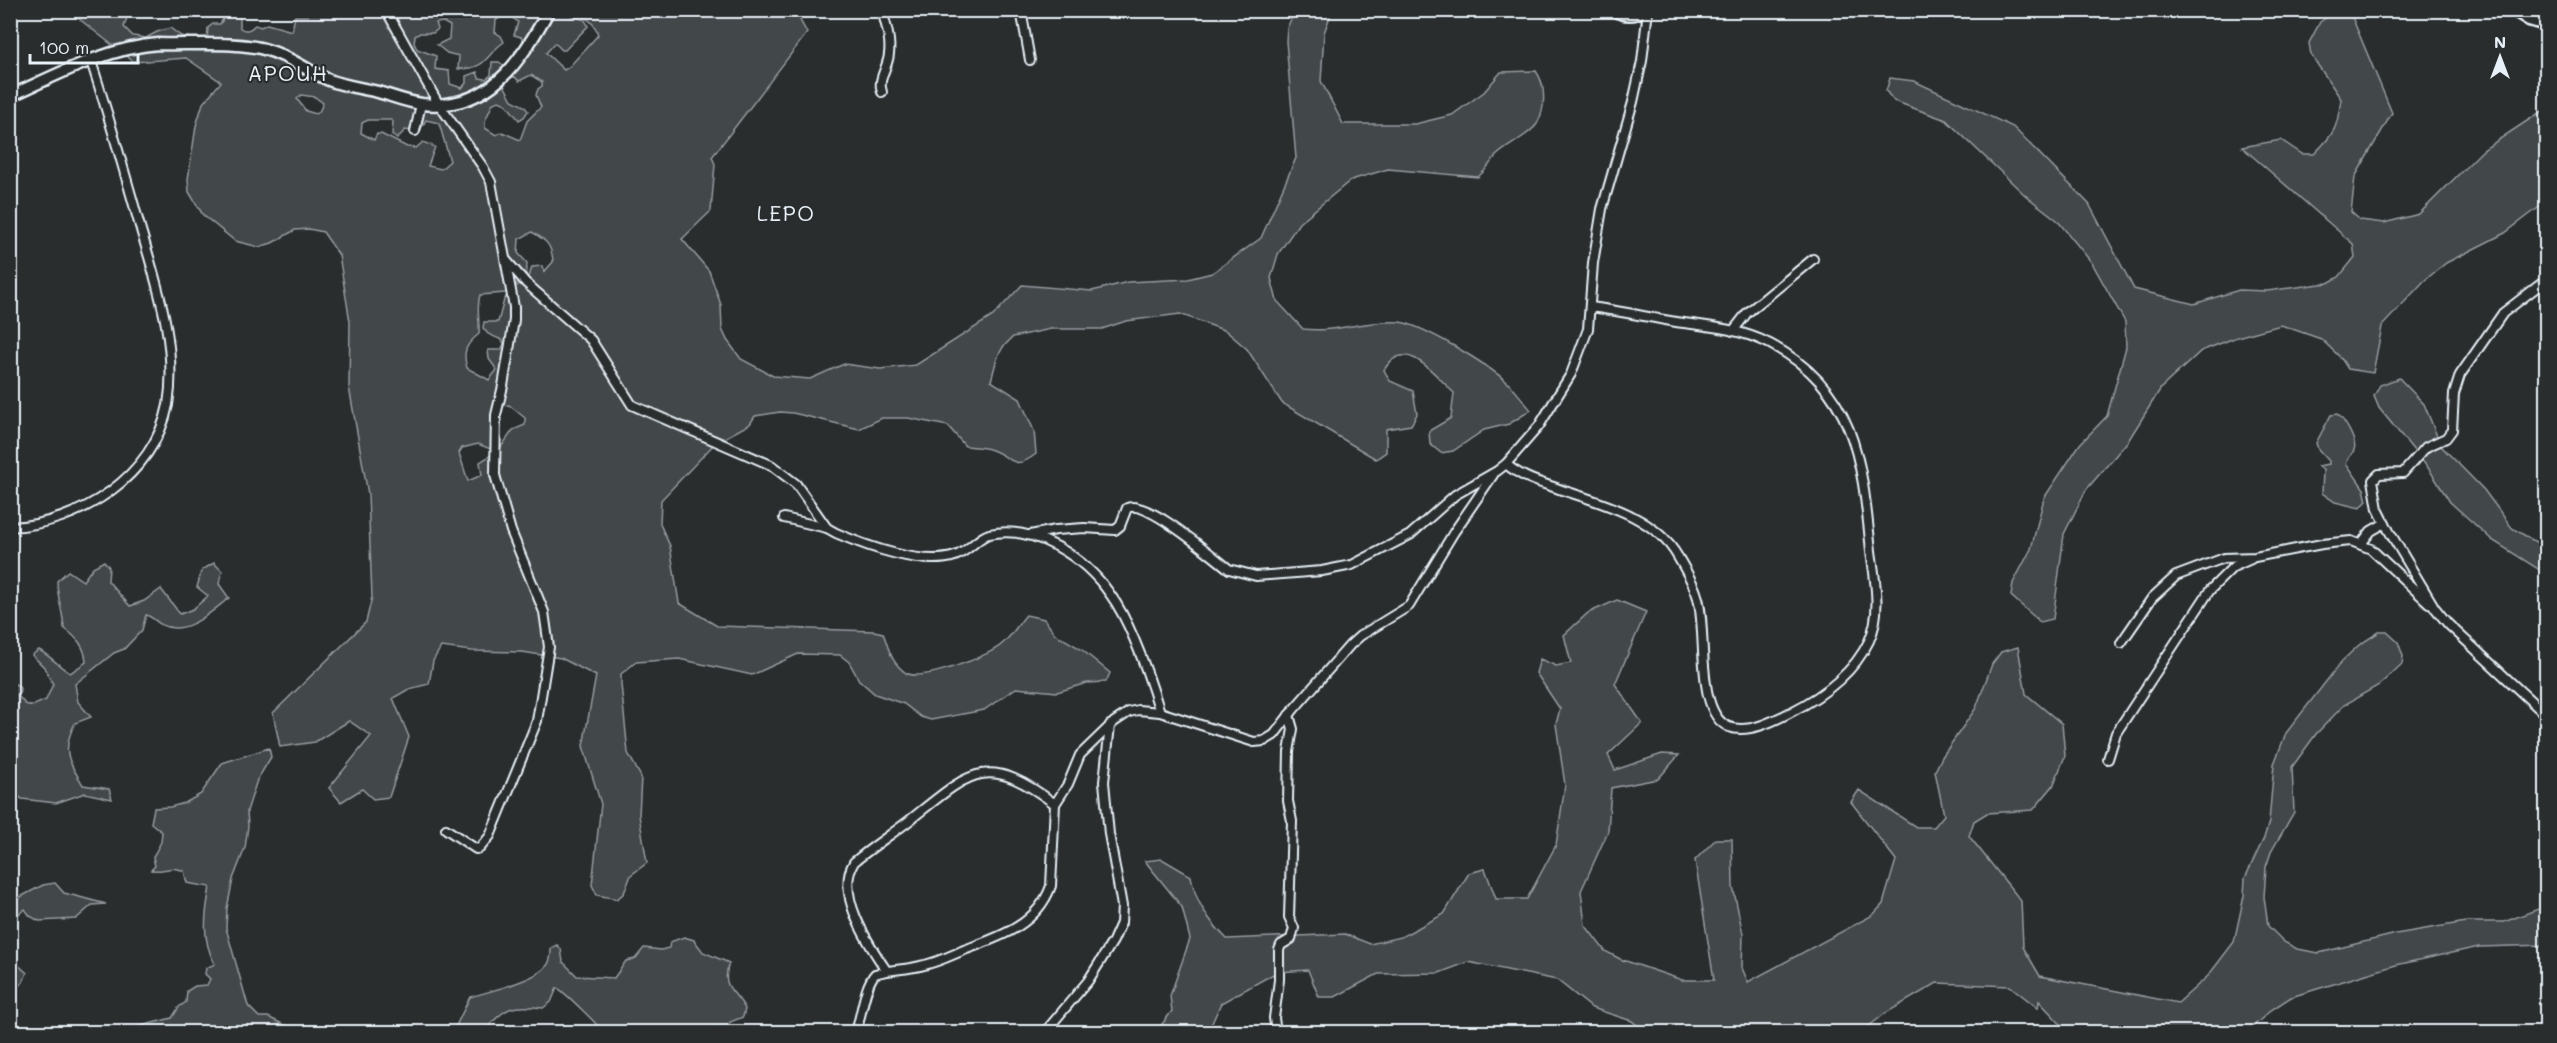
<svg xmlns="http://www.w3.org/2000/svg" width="2557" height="1043" viewBox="0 0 2557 1043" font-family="Mali,sans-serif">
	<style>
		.green { fill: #424648; stroke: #959ca0; stroke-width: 1.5; fill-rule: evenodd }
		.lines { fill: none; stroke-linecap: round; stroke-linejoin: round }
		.street-casing { stroke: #e8f1f8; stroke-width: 12 }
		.secondary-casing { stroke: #e8f1f8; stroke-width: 15 }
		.street { stroke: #2a2d2e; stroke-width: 8 }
		.secondary { stroke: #2a2d2e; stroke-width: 10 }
		.labels { text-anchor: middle; stroke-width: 4.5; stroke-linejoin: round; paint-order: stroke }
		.quarter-label { font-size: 21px; letter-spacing: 1.5px; fill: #e8f1f8; stroke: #2a2d2e }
	</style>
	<rect width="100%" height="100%" fill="#2a2d2e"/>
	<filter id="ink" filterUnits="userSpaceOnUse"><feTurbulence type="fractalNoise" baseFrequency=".0167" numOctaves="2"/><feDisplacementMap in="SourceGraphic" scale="12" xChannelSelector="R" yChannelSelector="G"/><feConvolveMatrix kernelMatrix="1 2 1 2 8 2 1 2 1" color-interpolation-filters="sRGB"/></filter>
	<g filter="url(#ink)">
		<g class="green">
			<path d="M 69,11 L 138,11 L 128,14 L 124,27 L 133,36 L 146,38 L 157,32 L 170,28 L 181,36 L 207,41 L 208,28 L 213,24 L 220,24 L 227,13 L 233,11 L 240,13 L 240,28 C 246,32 250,30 255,25 L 261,27 L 267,24 L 292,31 L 295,16 L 308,16 L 309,11 L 566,11 L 572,16 L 585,20 L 588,26 L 565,50 L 562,50 L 555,43 L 546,53 L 564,70 L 569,67 L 598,35 C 596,24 586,16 575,13 L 576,11 L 795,11 L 807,33 L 712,157 L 715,164 L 711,211 L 682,239 L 709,271 L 721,305 L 722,329 L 727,340 L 741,359 L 773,376 L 810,379 L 844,364 L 880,369 L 916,365 L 993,316 L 1022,285 L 1092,291 L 1128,282 L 1188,279 L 1212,273 L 1261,238 L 1296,158 L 1286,41 L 1287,28 L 1295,11 L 1332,11 L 1324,33 L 1321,81 L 1343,124 L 1415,124 L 1452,115 L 1484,92 L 1501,72 L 1536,71 C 1546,85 1546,108 1537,124 C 1530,135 1506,146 1496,156 C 1489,163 1489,168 1478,177 L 1388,169 L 1351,180 L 1299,223 L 1278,254 L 1271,278 L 1277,301 L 1303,329 C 1335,333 1366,320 1399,322 C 1424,325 1488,365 1507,382 C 1516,390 1523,401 1531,410 L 1509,424 L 1484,430 L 1453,451 L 1441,453 L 1430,444 L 1429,431 L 1451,418 L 1454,393 C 1435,375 1405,334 1384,370 L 1390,381 L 1413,391 L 1417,414 L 1411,425 L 1386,429 L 1386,452 L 1376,459 L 1282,403 L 1247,349 L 1226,331 L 1180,314 L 1126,321 L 1102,329 L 1051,329 L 1013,337 L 1003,347 L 997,358 L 991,381 L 1020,399 L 1034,431 L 1036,454 C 1012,473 1011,455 989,449 C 982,447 973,447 965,446 L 948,426 L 908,418 L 882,418 L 859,429 L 793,413 L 780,412 L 755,416 L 750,424 L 715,443 L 661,500 L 660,524 L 670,546 L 679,603 L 717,626 L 874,631 L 883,633 C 889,649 891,663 906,673 C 921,682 990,656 1002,644 C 1011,637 1018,624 1026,615 L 1044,619 L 1055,634 L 1081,649 L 1110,673 L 1106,682 L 1087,683 L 1057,692 L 1016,688 L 984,710 L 931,720 L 921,717 L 904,704 L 875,694 L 859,680 L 849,662 L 840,655 L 798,654 L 752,675 L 679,659 L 636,662 L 621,674 L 621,684 L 628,753 L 641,777 L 639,815 L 647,863 L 631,875 L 624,893 L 617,899 L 597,895 L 592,885 L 601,804 L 583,746 L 596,676 L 561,658 L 522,652 L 472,651 L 441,647 L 433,661 L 429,684 L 409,689 L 393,698 L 409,737 L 389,797 L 373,799 L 362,789 L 341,802 L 329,788 L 371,736 L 349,721 L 315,742 L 280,747 L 273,713 L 366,622 L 372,597 L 368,494 L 349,387 L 350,322 L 339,255 L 323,232 L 309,229 L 295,230 L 272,243 L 259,247 L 235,241 L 203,215 L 189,192 L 188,179 L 196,126 L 203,103 L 221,82 L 186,58 L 134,62 ZM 507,14 L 518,22 L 514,35 L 521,37 L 524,42 L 521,48 L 515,51 L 511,63 L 504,66 L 499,62 L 492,62 L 491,75 L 486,79 L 479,78 L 477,72 L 466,76 L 466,83 L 462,88 L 450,84 L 449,71 L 435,69 L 436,56 L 417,49 L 414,43 L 415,36 L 420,33 L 433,33 L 438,29 L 436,23 L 443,22 L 450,26 L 449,39 L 437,45 L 447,53 L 459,56 L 458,69 C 488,69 484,56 504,42 L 501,36 L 495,32 L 496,20 ZM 531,75 L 542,82 L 542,86 L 538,89 L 536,95 L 541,107 L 527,121 L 520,140 L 502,132 L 496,135 L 485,128 L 485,121 L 493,103 L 499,101 L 506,104 L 519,120 L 524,117 L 528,111 L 524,106 L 512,100 L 503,83 L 514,76 L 519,81 ZM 301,95 L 315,97 L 323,103 L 319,112 L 316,114 L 306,111 L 297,99 ZM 368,120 L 391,120 L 393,122 L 392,135 L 397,139 L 405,130 L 419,132 L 426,120 L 439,123 L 450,161 L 441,169 L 428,166 L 435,147 L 423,142 L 416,148 L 407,147 L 381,134 L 377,134 L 374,140 L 361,133 L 362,123 ZM 532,232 C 546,240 552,245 553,262 L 544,272 L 542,266 L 532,267 L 529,277 L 509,292 L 504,300 L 498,322 L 484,322 L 483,328 L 488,334 L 502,340 L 504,344 L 501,350 L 488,350 L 489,359 L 497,370 L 489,380 L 467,368 C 462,352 466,344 479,334 C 480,320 476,309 480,295 L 505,293 L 526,276 L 527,263 L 518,253 L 519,239 ZM 509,405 L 525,418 L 525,425 L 513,430 L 499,450 L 480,462 L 482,475 L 468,481 L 459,453 L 462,448 L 478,444 L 493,450 C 504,441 500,427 497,414 L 502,406 Z"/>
			<path d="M 2336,11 L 2354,11 L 2352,17 L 2392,113 L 2355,177 L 2351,212 L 2360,220 L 2384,223 L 2419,214 L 2483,150 L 2545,109 L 2546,202 L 2505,233 L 2446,263 L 2425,280 L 2382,326 L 2373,373 L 2348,369 L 2341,358 L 2321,339 L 2281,325 L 2237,337 L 2201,351 L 2161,388 L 2128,441 L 2086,490 L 2064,534 L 2053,619 L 2040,622 L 2011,596 L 2013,583 L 2031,549 L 2044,498 L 2080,444 L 2107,416 L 2126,347 L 2125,322 L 2092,263 L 2057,220 L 2025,195 L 1946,120 L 1894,101 L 1886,91 L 1890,78 L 1914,81 L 2013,127 L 2089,204 L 2134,289 L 2194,304 L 2239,290 L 2267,291 L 2328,283 L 2339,277 L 2355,257 L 2353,244 L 2344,236 L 2242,147 L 2281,140 L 2302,154 L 2314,154 C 2335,133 2337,129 2341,99 L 2311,55 L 2309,43 L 2320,22 Z"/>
			<path d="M 2399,378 L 2424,404 L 2441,446 L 2484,490 L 2512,528 L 2546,548 L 2546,574 L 2492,540 L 2450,502 L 2429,469 L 2379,408 L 2374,396 L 2380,385 Z"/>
			<path d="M 2337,414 C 2344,419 2358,442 2354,450 C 2352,455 2348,457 2346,463 L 2364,489 L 2367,501 L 2360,508 L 2335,502 L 2322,493 L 2323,470 L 2318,466 L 2329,464 L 2329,461 L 2318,449 L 2316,443 L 2331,415 Z"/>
			<path d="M 104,561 L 109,567 L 108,581 L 130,606 L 144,601 L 161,589 L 180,614 L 193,609 L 208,596 L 197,587 L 202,570 L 214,563 L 222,571 L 219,584 L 229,598 C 212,611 186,637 162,625 C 156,622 153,617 146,615 L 142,630 L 124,649 L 114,653 L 75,684 L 78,702 L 91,717 L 75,723 C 61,751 68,760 83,785 L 109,789 L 112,799 L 85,793 L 56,803 L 22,799 L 11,789 L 11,685 L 14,683 L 20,688 L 19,697 L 25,704 L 32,706 L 46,700 L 53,684 L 44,667 L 32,655 L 39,650 C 52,657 58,666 70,673 L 86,662 C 85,646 77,638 64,628 C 63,611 57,598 57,581 L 68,571 L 83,581 L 93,567 Z"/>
			<path d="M 1617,600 L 1646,612 L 1615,684 L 1642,723 L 1608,755 L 1615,770 L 1662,754 L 1679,755 L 1658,779 L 1611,788 L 1608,831 L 1581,891 L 1585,925 L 1605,951 L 1620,959 L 1682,980 L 1714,980 L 1695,860 L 1716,839 L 1732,839 L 1733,887 L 1743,934 L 1742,968 L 1748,982 L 1873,915 L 1883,904 L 1896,860 L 1851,802 L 1859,790 L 1916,827 L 1934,827 L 1944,815 L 1935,771 L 1942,757 L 1976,708 L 1992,664 L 2001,652 L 2018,647 L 2026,694 L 2062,724 L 2065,756 L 2053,786 L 2033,810 L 1987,813 L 1974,821 L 1969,836 L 2021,901 L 2023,947 L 2040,976 L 2178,1003 L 2208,976 L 2234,942 L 2244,896 L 2245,878 L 2264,838 L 2269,822 L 2274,764 L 2286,733 L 2342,661 L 2359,645 L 2379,632 L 2387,632 L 2398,642 L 2403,656 L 2402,664 L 2379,685 L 2344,705 L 2316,734 L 2292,767 L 2294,812 L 2271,852 L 2266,867 L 2264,897 L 2268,926 L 2284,942 L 2297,949 L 2319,953 L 2396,934 L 2466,922 L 2504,922 L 2546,906 L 2546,945 L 2479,947 L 2396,965 L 2291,997 L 2271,1010 L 2247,1032 L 2068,1032 L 2039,1001 L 2038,1008 L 2010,986 L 1937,983 L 1884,1014 L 1862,1032 L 1645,1032 L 1632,1021 L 1592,1008 L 1557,980 L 1468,962 L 1439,973 L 1378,974 L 1335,997 L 1319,997 L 1308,970 L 1277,972 L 1221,1003 L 1208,1032 L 1156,1032 L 1172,1011 L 1170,996 L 1190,939 L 1182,907 L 1145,861 L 1162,859 L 1191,876 C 1195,902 1209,921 1227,939 L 1345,934 L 1370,944 L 1401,937 L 1444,914 L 1469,873 L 1485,869 L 1496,899 L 1527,899 L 1556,845 L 1565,785 L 1556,724 L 1560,709 L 1536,673 L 1540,659 L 1556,666 L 1571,663 L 1564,635 L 1588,613 Z"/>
			<path d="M 269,748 L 271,757 L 257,780 L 247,811 L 248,826 L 245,848 L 233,879 L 227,908 L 226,928 L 248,1006 L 259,1017 L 268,1017 L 299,1032 L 97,1032 L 115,1028 L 133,1028 L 172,1018 L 179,1007 L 186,1002 L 187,991 L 195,986 L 207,985 L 210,979 L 205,974 L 206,968 L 215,964 C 201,939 205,914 210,887 L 187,883 L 184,871 C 171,865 164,872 151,870 L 155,866 L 153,857 L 161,842 L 162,832 L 151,823 L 154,808 L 170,807 L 185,803 L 201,794 L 222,763 Z"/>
			<path d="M 55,883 L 64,893 L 106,904 L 92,905 L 76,919 L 39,921 L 30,916 L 25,909 L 11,920 L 11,902 L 43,885 Z"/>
			<path d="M 684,937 L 694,940 L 703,952 L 729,963 C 720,989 736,990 745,1009 L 743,1017 L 730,1022 L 727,1027 L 714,1027 L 686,1032 L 603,1032 C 598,1025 564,991 557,988 L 551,1002 L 543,1008 C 508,1004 506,1008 483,1032 L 453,1032 L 470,997 C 487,992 543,979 549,962 C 551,958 551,952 551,948 L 557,945 L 561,949 L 563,962 L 577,976 L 614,978 L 626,961 L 635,959 L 644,948 L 661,950 L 669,948 L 670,942 Z"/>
			<path d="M 11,938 L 17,949 L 16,963 L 27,973 L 23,982 L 11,992 Z"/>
		</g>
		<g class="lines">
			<g class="street-casing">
				<g id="street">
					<path d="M 386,10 L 438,103 L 483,167 L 491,182 L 514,307 L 514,320 L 503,386 L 496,415 L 495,475 L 511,531 L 544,612 L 549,647 L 537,721 L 490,836 L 480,848 L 476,849 L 446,829"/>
					<path d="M 1021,10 L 1030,60"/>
					<path d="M 984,11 L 984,10"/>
					<path d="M 882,92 C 877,79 888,68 889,54 C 891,40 886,25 882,10"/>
					<path d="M 415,131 L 421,104"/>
					<path d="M 506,260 L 526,283 L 591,340 L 632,405 L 771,465 L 796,484 L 827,528 L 836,533 C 866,546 923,567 955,556 C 969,551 978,537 989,534 C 1035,524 1085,558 1110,594 C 1132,624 1149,676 1160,712"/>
					<path d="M 2546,280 L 2503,313 L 2460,375 L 2454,394 L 2452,430 L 2446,438 L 2426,447 L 2403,473 L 2379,474 L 2373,480 L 2378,509 L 2389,531 L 2435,608 L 2448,624 L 2546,715"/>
					<path d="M 1733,331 L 1747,313 L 1813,259"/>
					<path d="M 1506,464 C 1522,478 1539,482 1559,489 C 1601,503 1655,516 1678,557 C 1685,569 1693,582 1697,595 C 1708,626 1694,713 1729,727 C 1748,734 1774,721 1791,712 C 1823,696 1853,674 1869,641 C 1882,613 1875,580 1871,551 C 1862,463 1857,390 1770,344 C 1741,329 1708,326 1676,322 C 1647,317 1619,311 1591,307"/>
					<path d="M 784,518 L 827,528"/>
					<path d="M 10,527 C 80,524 154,476 168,405 C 179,340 152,271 135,209 C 121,160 107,110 91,61"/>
					<path d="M 1030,535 L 1056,530 L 1084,528 L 1115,530 L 1120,526 L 1127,508 C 1146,498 1212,556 1229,569 L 1256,576 L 1322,571 L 1352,565 L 1410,535 L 1455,495 L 1497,471 L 1506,464 L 1539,426 L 1571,374 L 1588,329 L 1593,263 L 1602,209 L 1633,102 L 1642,61 L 1648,10"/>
					<path d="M 2361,544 L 2371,531 L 2385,523"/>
					<path d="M 2121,643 L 2152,598 L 2176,576 L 2224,558 L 2255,557 L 2322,544 L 2351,541 L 2371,549 L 2429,603"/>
					<path d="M 2108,759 L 2116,733 L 2210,590 L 2233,567 L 2251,559"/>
					<path d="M 886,970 C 868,943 835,894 854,862 C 872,847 892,834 910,820 C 970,772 986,752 1055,804"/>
					<path d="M 856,1032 C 861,1017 865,984 875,974 C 890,969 905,970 920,966 C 936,963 950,956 964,950 C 1000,937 1037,925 1051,886 L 1055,804 L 1068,784 L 1080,755 L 1114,722 L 1129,712 L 1138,710 L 1160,712 L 1254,742 L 1264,741 L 1274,735 L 1294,709 L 1350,645 L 1360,636 L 1409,606 L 1454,532 L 1493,475"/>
					<path d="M 1045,1032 L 1088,981 L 1113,941 L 1121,923 L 1122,906 L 1109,834 L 1104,782 L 1110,725"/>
					<path d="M 1276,1032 L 1274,1018 L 1279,980 L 1279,950 L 1281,945 L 1291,939 L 1294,928 L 1289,917 L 1292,821 L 1288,801 L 1289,752 L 1293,729 L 1289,715"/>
				</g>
			</g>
			<g class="secondary-casing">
				<g id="secondary">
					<path d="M 1614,10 C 1623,16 1636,16 1644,10"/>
					<path d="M 2513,10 L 2529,20 L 2546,25"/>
					<path d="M 10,96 C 57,75 106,48 158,44 C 188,45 241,41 267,50 C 290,56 307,71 329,80 C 344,86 361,88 378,92 C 392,96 407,102 422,104 C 490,111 520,62 549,10"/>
				</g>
			</g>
			<use href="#street" class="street"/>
			<use href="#secondary" class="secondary"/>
		</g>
	</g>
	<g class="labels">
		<g class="quarter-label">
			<text x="288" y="81">APOUH</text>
			<text x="786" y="221">LEPO</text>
		</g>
	</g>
	<rect width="2557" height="1043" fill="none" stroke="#2a2d2e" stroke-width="36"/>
	<rect x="18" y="18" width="2521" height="1007" fill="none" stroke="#e8f1f8" stroke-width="2" filter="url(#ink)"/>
	<g transform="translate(2500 57)" stroke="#2a2d2e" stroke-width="4.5" paint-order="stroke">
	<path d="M0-4.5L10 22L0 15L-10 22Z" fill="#e8f1f8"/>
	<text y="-9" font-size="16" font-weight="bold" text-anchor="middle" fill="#e8f1f8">N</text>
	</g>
	<path d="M30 54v9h108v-9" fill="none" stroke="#e8f1f8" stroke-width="3"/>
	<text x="39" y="54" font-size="18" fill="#e8f1f8" stroke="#2a2d2e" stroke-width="4.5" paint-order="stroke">100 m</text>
</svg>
